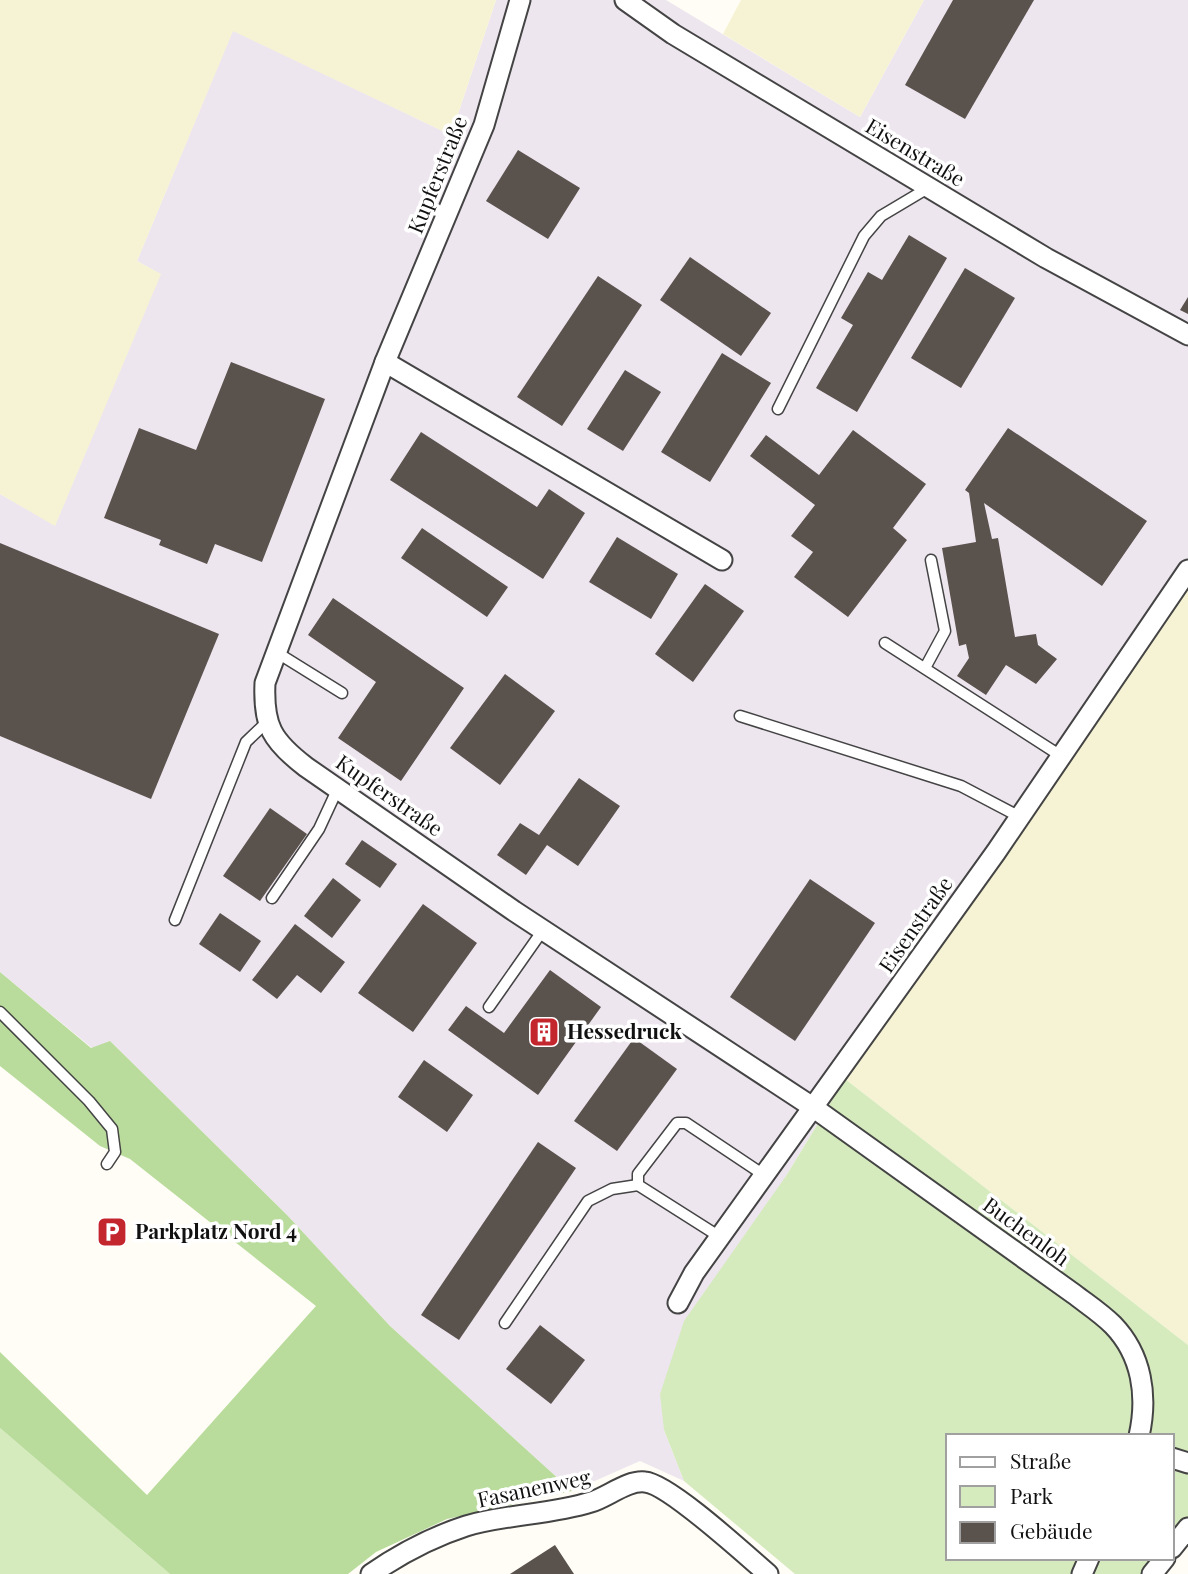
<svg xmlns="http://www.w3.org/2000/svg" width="1188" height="1574" viewBox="0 0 1188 1574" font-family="'Playfair Display',serif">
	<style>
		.industrial { fill: #eee6ef }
		.farmland { fill: #f6f3d4 }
		.green { fill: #d5ebbd }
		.forest { fill: #b9dc9c }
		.building { fill: #5a524d }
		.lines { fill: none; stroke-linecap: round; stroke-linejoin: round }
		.service-casing { stroke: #444; stroke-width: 13 }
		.minor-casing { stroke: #444; stroke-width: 23 }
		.service { stroke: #fff; stroke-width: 10 }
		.minor { stroke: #fff; stroke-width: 19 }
		.labels { text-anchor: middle; stroke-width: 7; stroke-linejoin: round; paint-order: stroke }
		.street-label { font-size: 21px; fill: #111; stroke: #fff }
		.poi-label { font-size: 21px; font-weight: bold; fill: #111; stroke: #fff; text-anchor: start }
	</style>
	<rect width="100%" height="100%" fill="#fffdf5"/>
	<path class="industrial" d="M 496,0 L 666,0 L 860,117 L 924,0 L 1188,0 L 1188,586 L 845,1079 L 786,1176 L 664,1430 L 684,1481 L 640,1461 L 572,1491 L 390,1326 L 287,1215 L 111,1042 L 92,1048 L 0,972 L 0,494 L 55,525 L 160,274 L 137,261 L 233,30 L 451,135 Z"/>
	<g class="farmland">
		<path d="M 0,0 L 496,0 L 451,135 L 233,31 L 137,261 L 161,274 L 55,526 L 0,494 Z"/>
		<path d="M 741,0 L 924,0 L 860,117 L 723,34 Z"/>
		<path d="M 1188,586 L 1188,1345 L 845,1079 Z"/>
	</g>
	<g class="green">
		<path d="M 845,1079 L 1188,1345 L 1188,1529 L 1172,1548 L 1172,1436 L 948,1436 L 948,1558 L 1164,1558 L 1151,1574 L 795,1574 L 684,1481 L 664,1430 L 660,1394 L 684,1321 L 786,1176 Z"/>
		<path d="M 0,1428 L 170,1574 L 0,1574 Z"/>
	</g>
	<path class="forest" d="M 0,972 L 91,1048 L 110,1041 L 287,1215 L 390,1326 L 572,1491 L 447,1519 L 376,1552 L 348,1574 L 170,1574 L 0,1428 L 0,1352 L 147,1495 L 316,1306 L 130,1159 L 100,1146 L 0,1066 Z"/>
	<g class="building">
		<path d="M 953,0 L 1034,0 L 965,119 L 905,85 Z"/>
		<path d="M 518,150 L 580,188 L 548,239 L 486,201 Z"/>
		<path d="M 909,235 L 947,258 L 857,412 L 816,388 L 853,325 L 841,318 L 868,272 L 882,280 Z"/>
		<path d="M 690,257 L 771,313 L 741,356 L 660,300 Z"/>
		<path d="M 965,268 L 1015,298 L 961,388 L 911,358 Z"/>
		<path d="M 598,276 L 642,305 L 562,426 L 517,397 Z"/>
		<path d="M 1188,297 L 1188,314 L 1180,310 Z"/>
		<path d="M 722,353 L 771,383 L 710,482 L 661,452 Z"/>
		<path d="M 231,362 L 325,399 L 262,562 L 215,544 L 207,564 L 159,545 L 161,540 L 104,518 L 139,428 L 196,450 Z"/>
		<path d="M 625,370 L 661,392 L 623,451 L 587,429 Z"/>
		<path d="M 1008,428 L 1147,521 L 1102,586 L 984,503 L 992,539 L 998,538 L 1015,637 L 1036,634 L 1038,645 L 1057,659 L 1036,684 L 1006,665 L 986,695 L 957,676 L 969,658 L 966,644 L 959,646 L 942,548 L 976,542 L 969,493 L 965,490 Z"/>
		<path d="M 853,430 L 926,484 L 893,528 L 907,540 L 848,617 L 794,577 L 813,552 L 791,536 L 815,505 L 750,456 L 766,435 L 819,475 Z"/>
		<path d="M 421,432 L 537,507 L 549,489 L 585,513 L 543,579 L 390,480 Z"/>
		<path d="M 422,528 L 508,587 L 487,617 L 401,558 Z"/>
		<path d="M 617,537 L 678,574 L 651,619 L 589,582 Z"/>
		<path d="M 0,543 L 219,634 L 151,799 L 0,736 Z"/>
		<path d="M 705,584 L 744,611 L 693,682 L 655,654 Z"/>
		<path d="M 333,598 L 464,688 L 401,781 L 338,738 L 376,682 L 308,635 Z"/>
		<path d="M 505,674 L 555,711 L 500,785 L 450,748 Z"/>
		<path d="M 579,778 L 620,806 L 578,866 L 547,845 L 526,875 L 497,855 L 520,823 L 539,835 Z"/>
		<path d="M 270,808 L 307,834 L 260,901 L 223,876 Z"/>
		<path d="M 362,840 L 397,864 L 380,888 L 345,864 Z"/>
		<path d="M 333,878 L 361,900 L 332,938 L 304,916 Z"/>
		<path d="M 810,879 L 875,923 L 795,1041 L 730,997 Z"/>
		<path d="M 423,904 L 477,943 L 413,1032 L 358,993 Z"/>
		<path d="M 220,913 L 261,941 L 240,972 L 199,944 Z"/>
		<path d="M 295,924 L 345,962 L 321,993 L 297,975 L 277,999 L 252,980 Z"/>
		<path d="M 550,970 L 601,1007 L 538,1095 L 448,1030 L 466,1006 L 504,1033 Z"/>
		<path d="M 634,1038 L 677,1069 L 617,1151 L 574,1121 Z"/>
		<path d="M 424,1060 L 473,1095 L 447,1132 L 398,1097 Z"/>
		<path d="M 538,1142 L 576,1168 L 459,1340 L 421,1315 Z"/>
		<path d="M 540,1325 L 585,1360 L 551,1404 L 506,1369 Z"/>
		<path d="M 555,1545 L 574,1574 L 510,1574 Z"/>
	</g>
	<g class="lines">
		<g class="service-casing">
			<g id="service">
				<path d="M 778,409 L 864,236 L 881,216 L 928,188"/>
				<path d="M 885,643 L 1061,756"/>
				<path d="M 276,652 L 342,693"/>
				<path d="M 925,668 L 945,631 L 931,560"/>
				<path d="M 740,716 L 961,786 L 1020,817"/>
				<path d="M 272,898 L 319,829 L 338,788"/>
				<path d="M 175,920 L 246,742 L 268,721"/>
				<path d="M 489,1007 L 543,930"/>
				<path d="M 0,1012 L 89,1101 L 112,1129 L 115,1152 L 107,1164"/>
				<path d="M 720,1237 L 638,1185 L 638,1174 L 677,1123 L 686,1123 L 764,1175"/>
				<path d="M 505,1323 L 588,1201 L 612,1189 L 638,1185"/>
			</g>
		</g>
		<g class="minor-casing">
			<g id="minor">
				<path d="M 520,0 L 484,125 L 385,362 L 265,683 C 263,726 272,741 306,767 L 514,911 L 814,1108 L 1074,1294 C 1087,1304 1101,1313 1113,1325 C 1142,1355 1148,1396 1139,1436"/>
				<path d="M 625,0 L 673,34 L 1046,258 L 1188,335"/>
				<path d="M 385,362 L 722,560"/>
				<path d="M 678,1303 L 694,1273 L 996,852 L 1188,570"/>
				<path d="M 1172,1458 L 1188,1463"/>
				<path d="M 1172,1548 L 1188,1528"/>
				<path d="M 371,1574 C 400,1554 432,1537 466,1526 C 506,1514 550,1515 591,1502 C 608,1497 627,1480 645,1482 C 669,1484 747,1556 768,1574"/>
				<path d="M 1082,1574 L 1089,1558"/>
				<path d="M 1152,1574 L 1165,1558"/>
			</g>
		</g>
		<use href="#service" class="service"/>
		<use href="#minor" class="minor"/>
	</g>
	<defs>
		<g id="building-square" transform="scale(1.575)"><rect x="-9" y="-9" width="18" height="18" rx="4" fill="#c4262e" stroke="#fff"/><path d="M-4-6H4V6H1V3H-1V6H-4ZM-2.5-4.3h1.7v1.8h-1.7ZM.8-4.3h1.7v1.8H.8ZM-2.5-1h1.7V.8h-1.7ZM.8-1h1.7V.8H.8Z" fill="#fff"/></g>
		<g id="parking-square" transform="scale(1.575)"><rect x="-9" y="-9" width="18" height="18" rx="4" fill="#c4262e" stroke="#fff"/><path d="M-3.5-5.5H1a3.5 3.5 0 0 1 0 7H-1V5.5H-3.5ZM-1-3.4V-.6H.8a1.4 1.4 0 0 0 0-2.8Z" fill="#fff"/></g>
	</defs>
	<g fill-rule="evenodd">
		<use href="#building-square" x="544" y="1032"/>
		<use href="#parking-square" x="112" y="1232"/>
	</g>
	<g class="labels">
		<g class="street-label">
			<text transform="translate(915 153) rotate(31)" y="7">Eisenstraße</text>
			<text transform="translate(438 175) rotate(-68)" y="7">Kupferstraße</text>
			<text transform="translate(389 796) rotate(35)" y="7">Kupferstraße</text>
			<text transform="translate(916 925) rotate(-55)" y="7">Eisenstraße</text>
			<text transform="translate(1026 1232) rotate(36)" y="7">Buchenloh</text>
			<text transform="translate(534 1489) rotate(-12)" y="7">Fasanenweg</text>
		</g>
		<g class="poi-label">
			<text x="567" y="1039">Hessedruck</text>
			<text x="135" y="1239">Parkplatz Nord 4</text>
		</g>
	</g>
	<rect x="946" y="1434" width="228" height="126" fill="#ffffff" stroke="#a0a0a0" stroke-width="2"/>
	<rect x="960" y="1457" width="35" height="10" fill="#ffffff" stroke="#a0a0a0" stroke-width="2"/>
	<text x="1010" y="1469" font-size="21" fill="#111111">Straße</text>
	<rect x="960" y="1486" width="35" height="21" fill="#d5ebbd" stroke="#a0a0a0" stroke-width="2"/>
	<text x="1010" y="1504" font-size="21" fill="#111111">Park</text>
	<rect x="960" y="1522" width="35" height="21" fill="#5a524d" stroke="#a0a0a0" stroke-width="2"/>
	<text x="1010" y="1539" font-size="21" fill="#111111">Gebäude</text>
</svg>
